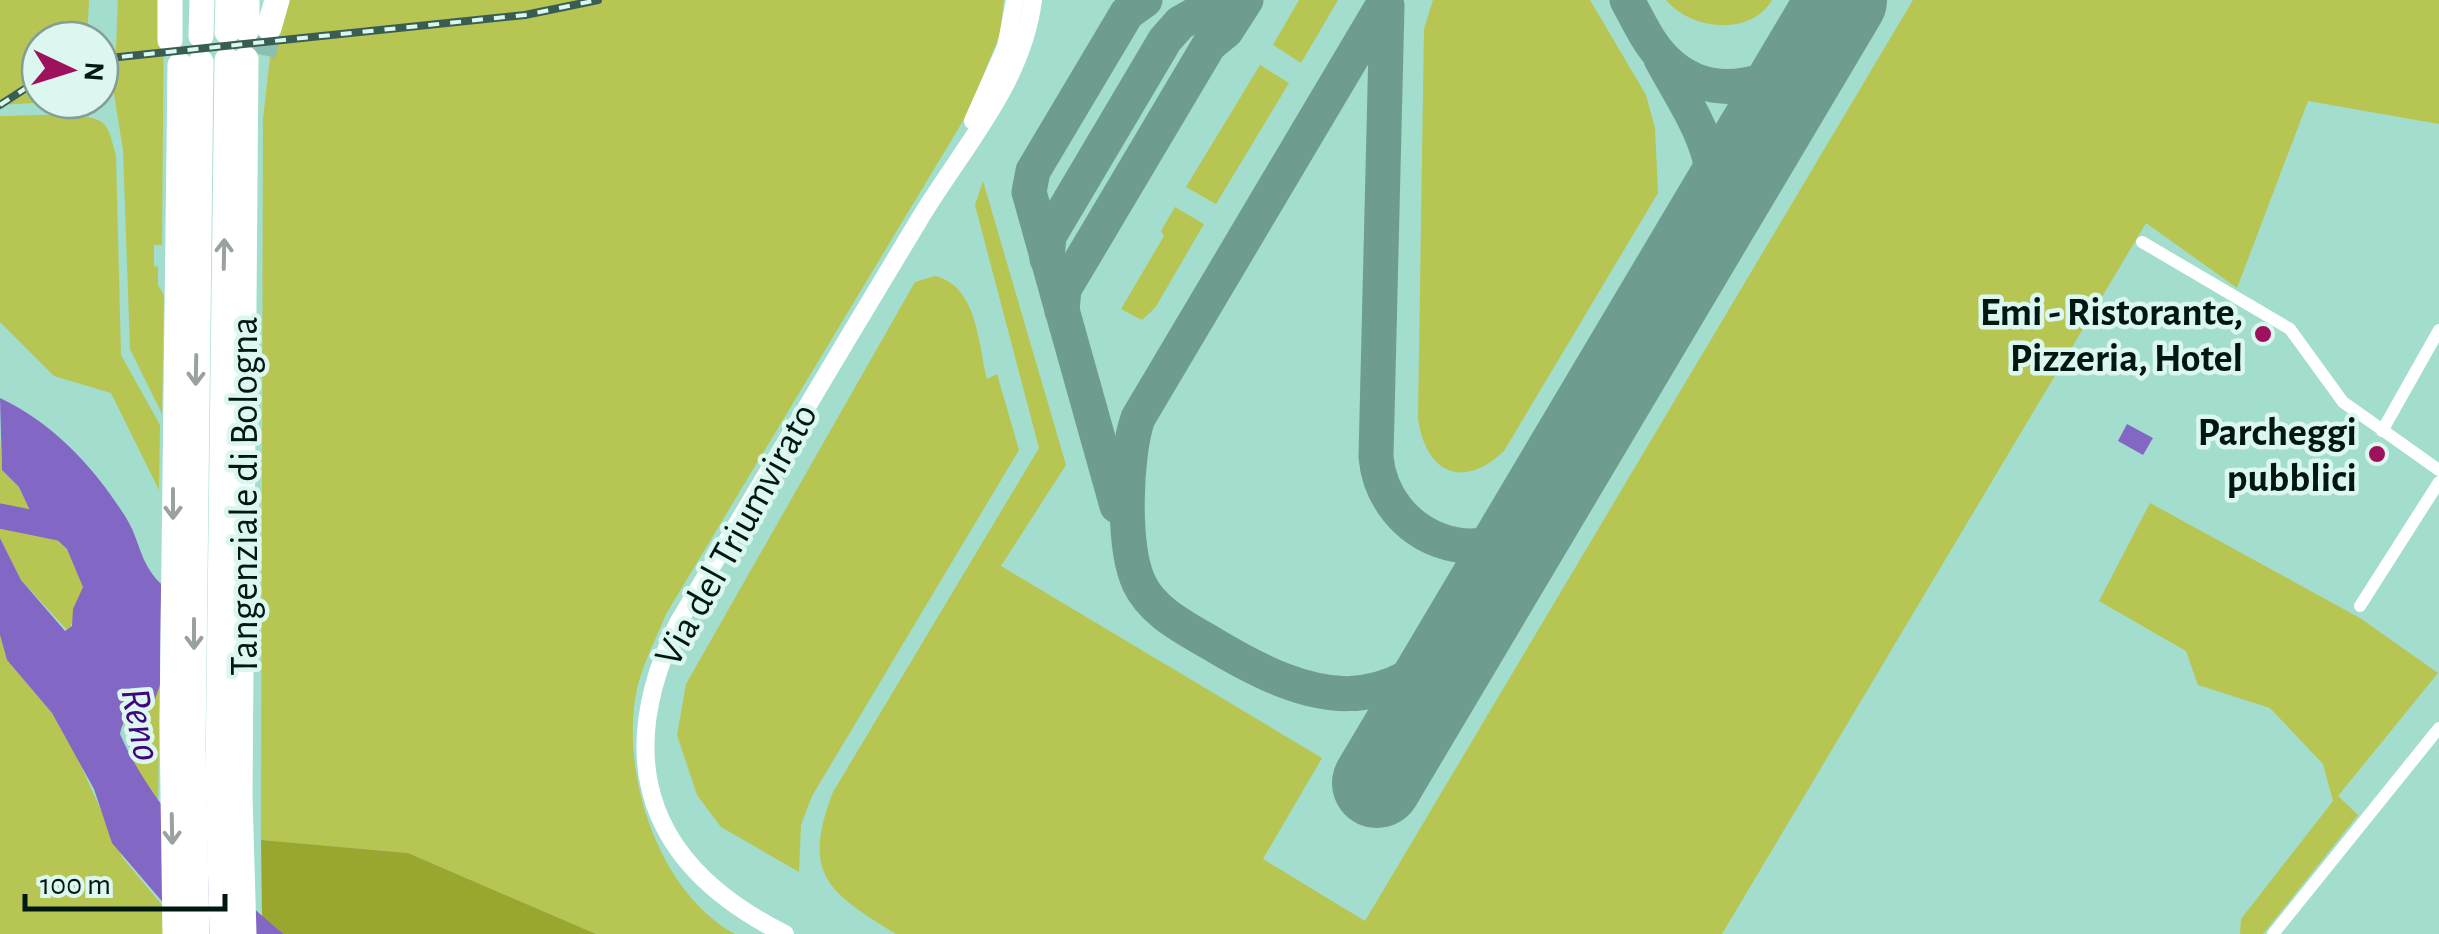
<svg xmlns="http://www.w3.org/2000/svg" width="2439" height="934" viewBox="0 0 2439 934" font-family="'Alegreya Sans',sans-serif">
	<style>
		.green { fill: #b7c553 }
		.forest { fill: #9aa72e }
		.water { fill: #8367c5 }
		.lines { fill: none; stroke-linecap: round; stroke-linejoin: round }
		.river { stroke: #8367c5; stroke-width: 25 }
		.taxiway { stroke: #6e9d90; stroke-width: 35 }
		.runway { stroke: #6e9d90; stroke-width: 90 }
		.motorway-tunnel { stroke: #8bbfb1; stroke-width: 25; stroke-dasharray: 25 12; stroke-linecap: butt }
		.minor { stroke: #fff; stroke-width: 12 }
		.tertiary { stroke: #fff; stroke-width: 18 }
		.motorway { stroke: #fff; stroke-width: 25 }
		.rail-casing { stroke: #3a5d53; stroke-width: 8 }
		.rail { stroke: #dbf7ef; stroke-width: 4; stroke-dasharray: 11; stroke-linecap: butt }
		.oneway { stroke: #99a2a0 }
		.poi-dot { fill: #9e115d; stroke: #dbf7ef; stroke-width: 4 }
		.labels { text-anchor: middle; stroke-width: 9; stroke-linejoin: round; paint-order: stroke }
		.poi-label { font-size: 40px; font-weight: bold; fill: #011711; stroke: #dbf7ef; text-anchor: end }
		.street-label { font-size: 40px; fill: #011711; stroke: #dbf7ef }
		.water-label { font-size: 42px; font-style: italic; fill: #3f057e; stroke: #dbf7ef }
	</style>
	<rect width="100%" height="100%" fill="#a3ddcd"/>
	<g class="green">
		<path d="M 0,0 L 89,0 L 87,40 L 40,40 L 40,100 L 82,100 L 0,105 Z"/>
		<path d="M 118,0 L 164,0 L 162,245 L 154,245 L 154,266 L 158,267 L 158,285 L 164,295 L 162,414 L 130,349 L 123,150 L 114,94 Z"/>
		<path d="M 284,0 L 1004,0 L 1000,34 L 969,111 L 666,614 C 655,642 639,670 635,700 C 623,780 660,893 735,934 L 596,934 L 408,853 L 261,840 L 263,119 L 270,57 Z"/>
		<path d="M 1299,0 L 1338,0 L 1301,63 L 1273,45 Z"/>
		<path d="M 1433,0 L 1590,0 L 1646,95 L 1655,128 L 1658,193 L 1504,451 C 1462,491 1425,472 1418,418 L 1424,29 Z"/>
		<path d="M 1666,0 L 1772,0 C 1750,37 1691,30 1666,0 Z"/>
		<path d="M 1913,0 L 2439,0 L 2439,124 L 2308,101 L 2237,288 L 2146,223 L 1722,934 L 896,934 C 828,892 801,875 833,792 L 1039,448 L 975,205 L 983,181 L 1066,465 L 1001,566 L 1322,758 L 1263,859 L 1365,921 Z"/>
		<path d="M 1260,65 L 1289,83 L 1216,204 L 1186,187 Z"/>
		<path d="M 0,116 C 22,117 92,109 105,125 C 111,133 113,146 116,156 L 121,355 L 160,425 L 159,490 L 111,393 L 54,376 L 0,322 Z"/>
		<path d="M 1175,207 L 1204,224 L 1155,308 L 1142,320 L 1121,309 L 1164,236 L 1161,231 Z"/>
		<path d="M 935,276 C 977,286 978,342 987,379 L 997,374 L 1019,450 L 812,796 L 801,825 L 799,872 L 721,827 L 697,795 L 677,735 L 686,684 L 915,282 Z"/>
		<path d="M 0,437 L 2,470 L 19,487 L 33,517 L 67,549 L 80,573 L 83,587 L 69,632 L 21,580 L 0,538 Z"/>
		<path d="M 2150,503 L 2360,618 L 2438,673 L 2338,796 L 2358,815 L 2263,934 L 2240,934 L 2241,919 L 2333,801 L 2323,764 L 2270,708 L 2198,685 L 2186,651 L 2099,601 Z"/>
		<path d="M 0,635 L 7,660 L 52,713 L 78,759 L 122,857 L 162,905 L 163,934 L 0,934 Z"/>
		<path d="M 160,685 L 158,802 L 133,764 L 123,721 Z"/>
	</g>
	<path class="forest" d="M 261,840 L 408,853 L 596,934 L 284,934 L 262,917 Z"/>
	<g class="water">
		<path d="M 0,398 C 53,423 93,466 125,516 C 141,541 138,561 161,584 L 160,685 L 155,699 C 137,706 124,714 120,734 C 149,802 226,889 284,934 L 190,934 L 112,843 L 94,789 L 52,713 L 7,660 L 0,635 L 0,538 L 21,580 L 65,631 L 72,626 L 73,609 L 83,587 L 67,549 L 33,517 L 19,487 L 2,470 Z"/>
		<path d="M 2127,424 L 2153,438 L 2143,455 L 2118,441 Z"/>
	</g>
	<g class="lines">
		<path class="river" d="M 0,516 L 69,530"/>
		<g class="taxiway">
			<path d="M 1386,0 L 1138,418 C 1125,455 1122,546 1139,583 C 1153,613 1186,628 1214,645 C 1315,705 1383,721 1470,626"/>
			<path d="M 1627,0 C 1638,20 1648,43 1664,59 C 1710,106 1781,88 1818,40"/>
			<path d="M 1387,6 L 1376,457 C 1383,538 1486,581 1539,510"/>
			<path d="M 1661,59 C 1692,116 1732,166 1704,233"/>
			<path d="M 1047,259 L 1049,236 L 1165,40 L 1180,23 L 1221,0"/>
			<path d="M 1062,311 L 1064,289 L 1076,269 L 1209,45 L 1226,31 L 1246,0"/>
			<path d="M 1117,506 L 1029,192 L 1033,171 L 1127,13 L 1145,0"/>
		</g>
		<path class="runway" d="M 1377,783 L 1842,0"/>
		<path class="motorway-tunnel" d="M 263,55 L 269,28"/>
		<g class="minor">
			<path d="M 2142,242 L 2290,329 L 2343,402 L 2439,470"/>
			<path d="M 2382,431 L 2439,330"/>
			<path d="M 2360,606 L 2439,482"/>
			<path d="M 2273,934 L 2439,728"/>
		</g>
		<g class="tertiary">
			<path d="M 973,121 L 1006,47 L 1015,0"/>
			<path d="M 785,934 C 648,866 611,761 678,623 C 758,489 838,354 919,220 C 962,148 1022,85 1033,0"/>
		</g>
		<g class="motorway">
			<path d="M 170,0 L 170,40"/>
			<path d="M 269,28 L 277,0"/>
			<path d="M 247,30 L 247,0"/>
			<path d="M 227,32 L 228,0"/>
			<path d="M 201,36 L 202,0"/>
			<path d="M 175,934 L 172,722 L 180,65"/>
			<path d="M 197,934 L 193,747 L 201,62"/>
			<path d="M 222,934 L 218,772 L 227,60"/>
			<path d="M 244,934 L 240,795 L 246,59"/>
		</g>
		<g class="rail-casing">
			<g id="rail">
				<path d="M 100,59 L 525,15 L 598,0"/>
				<path d="M 0,105 L 40,79"/>
			</g>
		</g>
		<use href="#rail" class="rail"/>
	</g>
	<defs><path id="oneway-shaft" d="M-6 0H5M1.5-3L5.5 0L1.5 3" fill="none" stroke-width="1.6" stroke-linecap="round" stroke-linejoin="round" transform="scale(2.5)"/></defs>
	<g class="oneway">
		<use href="#oneway-shaft" transform="translate(224 254) rotate(-89)"/>
		<use href="#oneway-shaft" transform="translate(196 370) rotate(91)"/>
		<use href="#oneway-shaft" transform="translate(173 504) rotate(90)"/>
		<use href="#oneway-shaft" transform="translate(194 634) rotate(90)"/>
		<use href="#oneway-shaft" transform="translate(172 829) rotate(89)"/>
	</g>
	<g class="poi-dot">
		<circle cx="2263" cy="334" r="10"/>
		<circle cx="2377" cy="454" r="10"/>
	</g>
	<g class="labels">
		<g class="poi-label">
			<text x="2243" y="325">Emi - Ristorante,<tspan x="2243" dy="46">Pizzeria, Hotel</tspan></text>
			<text x="2357" y="445">Parcheggi<tspan x="2357" dy="46">pubblici</tspan></text>
		</g>
		<g class="street-label">
			<text transform="translate(243 496) rotate(-90)" y="14">Tangenziale di Bologna</text>
			<text transform="translate(735 534) rotate(-61)" y="14">Via del Triumvirato</text>
		</g>
		<g class="water-label">
			<text transform="translate(143 724) rotate(79)" y="15">Reno</text>
		</g>
	</g>
	<g transform="translate(70 70) rotate(94)"><circle r="48" fill="#dbf7ef" stroke="#849d96" stroke-width="2.5"/>
	<path d="M0-8L18 38L0 25L-18 38Z" fill="#9e115d"/>
	<text y="-15" font-size="28" font-weight="bold" text-anchor="middle" fill="#011711">N</text>
	</g>
	<path d="M25 894v15h200v-15" fill="none" stroke="#011711" stroke-width="5"/>
	<text x="40" y="894" font-size="30" fill="#011711" stroke="#dbf7ef" stroke-width="8" paint-order="stroke">100 m</text>
</svg>
